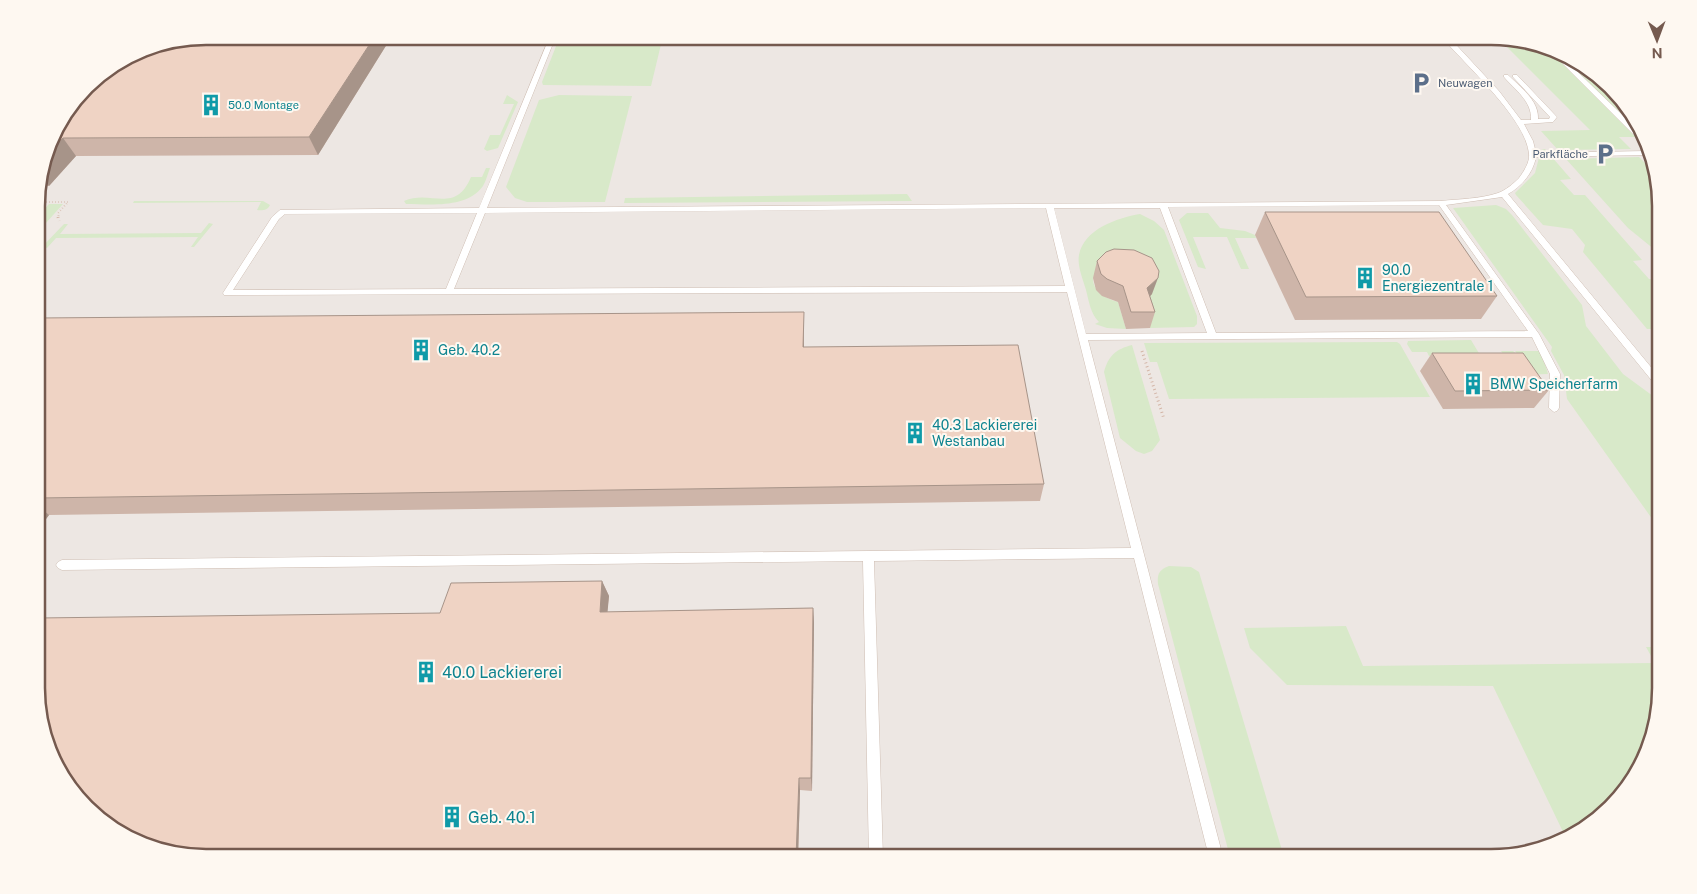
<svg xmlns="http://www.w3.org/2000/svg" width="1697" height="894" viewBox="0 0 1697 894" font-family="'Public Sans',sans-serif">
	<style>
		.industrial { fill: #ede7e3 }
		.green { fill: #d8e9c9 }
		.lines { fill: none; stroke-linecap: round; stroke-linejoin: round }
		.lane-casing { stroke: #cfbeb3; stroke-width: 1 }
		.path-far1 { stroke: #d4b6a7; stroke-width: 2; stroke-dasharray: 0.5 2.5; stroke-linecap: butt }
		.path { stroke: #d4b6a7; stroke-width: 3; stroke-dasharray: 1 3; stroke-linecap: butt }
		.lane { fill: #fff; fill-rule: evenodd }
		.wall { fill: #ceb5a9 }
		.shaded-wall { fill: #a79489 }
		.building { fill: #efd3c4; stroke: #a79489 }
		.labels { text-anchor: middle; stroke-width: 4; stroke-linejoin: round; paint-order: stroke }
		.far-service-label { font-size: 11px; fill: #4e5e75; stroke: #fef8f1; text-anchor: start }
		.far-culture-label { font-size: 11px; fill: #0d838f; stroke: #fef8f1; text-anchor: start }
		.culture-label { font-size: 14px; fill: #0d838f; stroke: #fef8f1; text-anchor: start }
		.near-culture-label { font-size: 16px; fill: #0d838f; stroke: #fef8f1; text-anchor: start }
		.rim { fill: none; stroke: #755a4f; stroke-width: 2.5 }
	</style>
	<rect width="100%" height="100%" fill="#fbf4eb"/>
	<path class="industrial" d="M 206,36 L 1491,36 L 1566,54 L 1632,111 L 1659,184 L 1661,688 L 1643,763 L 1585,829 L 1502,857 L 206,858 L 131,840 L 65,783 L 38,711 L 37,194 L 54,131 Z"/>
	<g class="green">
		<path d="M 560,36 L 663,36 L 651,86 L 543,85 L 542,82 Z"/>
		<path d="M 1498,38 L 1566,54 L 1632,111 L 1642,137 L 1619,137 L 1631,149 L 1558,150 L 1541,131 L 1590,130 Z"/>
		<path d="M 507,95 L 518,102 L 498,148 L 487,151 L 484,149 L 490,135 L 500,135 L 514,104 L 503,104 Z"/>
		<path d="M 559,95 L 632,96 L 605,202 L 527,202 L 515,198 L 506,187 L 539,100 Z"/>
		<path d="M 1545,149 L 1571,179 L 1560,180 L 1574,195 L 1585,195 L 1642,260 L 1633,261 L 1649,279 L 1660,280 L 1660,329 L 1647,329 L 1583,252 L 1585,245 L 1572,229 L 1543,225 L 1516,195 L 1515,193 L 1535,173 L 1541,150 Z"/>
		<path d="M 1639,157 L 1655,173 L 1659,184 L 1660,254 L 1628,228 L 1566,159 Z"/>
		<path d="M 486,168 L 490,168 C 488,173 486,181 483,186 C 466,209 430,204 406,204 L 404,201 C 431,189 455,215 471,177 L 482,177 Z"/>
		<path d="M 907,194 L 912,201 L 624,203 L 625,198 Z"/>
		<path d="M 134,201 L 263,201 L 270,205 C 268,210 262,211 257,210 L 261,202 L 133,203 Z"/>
		<path d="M 49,204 L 63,204 L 37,233 L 37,217 Z"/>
		<path d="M 1496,205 L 1506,209 L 1512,215 L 1582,305 L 1586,326 L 1623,374 L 1653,396 L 1660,404 L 1660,530 L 1567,399 L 1564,375 L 1551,351 L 1552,347 L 1453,208 Z"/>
		<path d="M 1187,213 L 1208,213 L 1220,228 L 1245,231 L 1255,235 L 1256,238 L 1235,238 L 1249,269 L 1241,269 L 1227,237 L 1193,237 L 1206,269 L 1198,267 L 1179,220 Z"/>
		<path d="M 1140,214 L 1154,221 L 1164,230 L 1197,316 L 1197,324 L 1194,327 L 1150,328 L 1141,302 L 1093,278 C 1093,292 1105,298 1118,302 L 1126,329 L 1107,328 L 1095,324 L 1099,322 C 1090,313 1089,301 1086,290 C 1083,279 1077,266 1079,255 C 1084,229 1117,218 1140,214 Z"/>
		<path d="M 209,223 L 213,224 L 194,247 L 191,247 L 198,237 L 56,238 L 47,248 L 42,247 L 64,224 L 68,224 L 60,234 L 201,233 Z"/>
		<path d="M 1471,340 L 1480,355 L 1429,356 L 1427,352 L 1412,352 L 1407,344 L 1408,341 Z"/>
		<path d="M 1397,342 L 1400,344 L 1430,397 L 1169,399 L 1157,362 L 1150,362 L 1144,343 Z"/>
		<path d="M 1132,345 L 1160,440 L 1152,451 L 1144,454 L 1136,451 L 1120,438 L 1104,372 C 1108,356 1116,349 1132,345 Z"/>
		<path d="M 1501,351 L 1513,351 L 1519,356 L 1515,351 L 1541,351 L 1548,374 L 1520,375 Z"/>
		<path d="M 1169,566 L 1191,567 L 1199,572 L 1284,857 L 1230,857 L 1158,584 C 1157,574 1159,570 1169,566 Z"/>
		<path d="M 1346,626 L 1363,666 L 1655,663 L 1646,647 L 1661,647 L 1661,688 L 1643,763 L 1585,829 L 1565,836 L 1493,686 L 1287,685 L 1250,648 L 1244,628 Z"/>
	</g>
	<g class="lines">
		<g class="lane-casing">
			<g id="lane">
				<path d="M 550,36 L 556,36 L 487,208 L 1441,201 C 1459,199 1480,199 1498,193 C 1506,190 1513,184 1519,178 C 1524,171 1530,162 1529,154 C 1526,118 1464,64 1441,36 L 1448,36 L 1499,91 L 1521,120 L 1531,120 C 1532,101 1515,90 1504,77 L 1504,75 L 1508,75 C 1520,87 1539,100 1538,119 L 1549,119 L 1550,117 L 1513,77 L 1513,75 L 1517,75 L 1556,116 L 1557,117 L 1553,122 L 1524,124 L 1533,141 L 1536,153 L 1647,151 L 1648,155 L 1536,157 C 1533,173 1522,186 1508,194 L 1660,378 L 1660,388 L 1657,387 L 1502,197 L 1446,205 L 1539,334 L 1560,374 L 1559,408 L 1557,411 L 1554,412 L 1549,408 L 1550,374 L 1532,337 L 1088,340 L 1223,857 L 1209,857 L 1134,558 L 874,561 L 883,858 L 869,858 L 863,561 L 62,570 L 58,568 L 56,565 L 58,562 L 62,560 L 1131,548 L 1067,292 L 224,295 L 223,293 L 272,217 L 280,210 L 479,208 ZM 1439,205 L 1528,331 L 1216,333 L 1168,207 ZM 1046,208 L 1065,286 L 454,289 L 485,213 ZM 1054,208 L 1160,208 L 1207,333 L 1086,334 ZM 477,213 L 446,289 L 233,290 L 279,219 L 285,214 Z"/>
				<path d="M 1550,50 L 1557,52 L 1640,132 L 1643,140 L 1639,140 L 1551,52 Z"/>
			</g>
		</g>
		<path class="path-far1" d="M 37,202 L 68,202 L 58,213 L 59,218"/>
		<g class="path">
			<path d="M 58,217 L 59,221"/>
			<path d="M 1142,351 L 1164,419"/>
		</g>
		<use href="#lane" class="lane"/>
	</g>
	<g class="wall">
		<path d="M 392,36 L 318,155 L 76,156 L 49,186 L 39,186 L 54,131 Z"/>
		<path d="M 1265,212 L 1497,296 L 1481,319 L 1295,320 L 1255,235 Z"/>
		<path d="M 1097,261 L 1152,294 L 1150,296 L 1155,312 L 1150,328 L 1126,329 L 1118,302 L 1102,296 L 1096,290 L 1093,278 Z"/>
		<path d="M 37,318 L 804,329 L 804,347 L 1044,484 L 1040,501 L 49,515 L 37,531 Z"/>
		<path d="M 1432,353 L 1549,390 L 1534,408 L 1443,409 L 1420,371 Z"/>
		<path d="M 602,581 L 609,596 L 607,612 L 813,608 L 814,623 L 812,791 L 800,790 L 798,858 L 206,858 L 440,613 Z"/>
	</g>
	<g class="shaded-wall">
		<path d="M 375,36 L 392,36 L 318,155 L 309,137 Z"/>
		<path d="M 63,138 L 76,156 L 49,186 L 41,176 L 47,155 Z"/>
		<path d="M 1158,278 L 1152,294 L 1142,305 L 1147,288 Z"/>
		<path d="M 804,312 L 804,365 L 803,347 Z"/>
		<path d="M 37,505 L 49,515 L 37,531 Z"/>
		<path d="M 602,581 L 609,596 L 606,628 L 600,612 Z"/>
		<path d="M 813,608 L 814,623 L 812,791 L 811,778 Z"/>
		<path d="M 799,778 L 800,790 L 798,858 L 796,858 Z"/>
	</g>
	<g class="building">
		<path d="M 206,36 L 375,36 L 309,137 L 63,138 L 47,155 L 54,131 L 94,79 L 141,49 Z"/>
		<path d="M 1265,212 L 1439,212 L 1497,296 L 1306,297 Z"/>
		<path d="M 1114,249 L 1134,250 L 1152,258 L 1159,271 L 1158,278 L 1147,288 L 1155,312 L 1131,312 L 1123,286 L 1107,279 L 1101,274 L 1097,261 L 1106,252 Z"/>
		<path d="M 804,312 L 803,347 L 1018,345 L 1044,484 L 37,498 L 37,318 Z"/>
		<path d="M 1432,353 L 1523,353 L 1549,390 L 1455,391 Z"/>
		<path d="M 602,581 L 600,612 L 813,608 L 811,778 L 799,778 L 796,858 L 206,858 L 131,840 L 65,783 L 38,711 L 38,618 L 440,613 L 451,583 Z"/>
	</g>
	<defs>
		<g id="parking-bare" transform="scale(1.725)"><path d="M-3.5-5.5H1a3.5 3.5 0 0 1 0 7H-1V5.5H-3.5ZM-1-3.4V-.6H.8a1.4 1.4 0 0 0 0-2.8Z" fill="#5c6f8a" stroke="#fef8f1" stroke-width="2.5" paint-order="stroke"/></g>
		<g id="building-bare" transform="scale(1.725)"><path d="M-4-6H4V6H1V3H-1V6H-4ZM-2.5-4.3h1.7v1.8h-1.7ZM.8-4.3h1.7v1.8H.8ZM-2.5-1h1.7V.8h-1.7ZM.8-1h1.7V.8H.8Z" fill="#0f9aa8" stroke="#fef8f1" stroke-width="2.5" paint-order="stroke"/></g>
	</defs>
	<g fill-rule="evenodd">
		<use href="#parking-bare" x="1421" y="83"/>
		<use href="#building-bare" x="211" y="105"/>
		<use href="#parking-bare" x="1605" y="154"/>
		<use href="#building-bare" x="1365" y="278"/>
		<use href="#building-bare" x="421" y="350"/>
		<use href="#building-bare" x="1473" y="384"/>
		<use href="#building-bare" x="915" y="433"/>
		<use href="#building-bare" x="426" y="672"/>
		<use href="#building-bare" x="452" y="817"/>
	</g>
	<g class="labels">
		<g class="far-service-label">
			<text x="1438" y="87">Neuwagen</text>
			<text x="1588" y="158" text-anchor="end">Parkfläche</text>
		</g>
		<g class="far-culture-label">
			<text x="228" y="109">50.0 Montage</text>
		</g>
		<g class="culture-label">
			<text x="1382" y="275">90.0<tspan x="1382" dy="16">Energiezentrale 1</tspan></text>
			<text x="438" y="355">Geb. 40.2</text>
			<text x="1490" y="389">BMW Speicherfarm</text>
			<text x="932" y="430">40.3 Lackiererei<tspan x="932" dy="16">Westanbau</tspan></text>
		</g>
		<g class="near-culture-label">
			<text x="442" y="678">40.0 Lackiererei</text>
			<text x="468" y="823">Geb. 40.1</text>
		</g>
	</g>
	<path d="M0 0H1697V894H0ZM206 45H1491A161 161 0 0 1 1652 206V688A161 161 0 0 1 1491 849H206A161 161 0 0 1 45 688V206A161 161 0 0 1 206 45Z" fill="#fef8f1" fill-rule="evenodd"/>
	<path class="rim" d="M206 45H1491A161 161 0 0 1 1652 206V688A161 161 0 0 1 1491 849H206A161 161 0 0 1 45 688V206A161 161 0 0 1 206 45Z"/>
	<g transform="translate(1657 40) rotate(179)" stroke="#fef8f1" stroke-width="4" paint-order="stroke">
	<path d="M0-4L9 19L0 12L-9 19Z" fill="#755a4f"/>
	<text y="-8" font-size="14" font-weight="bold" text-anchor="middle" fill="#755a4f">N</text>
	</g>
</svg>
